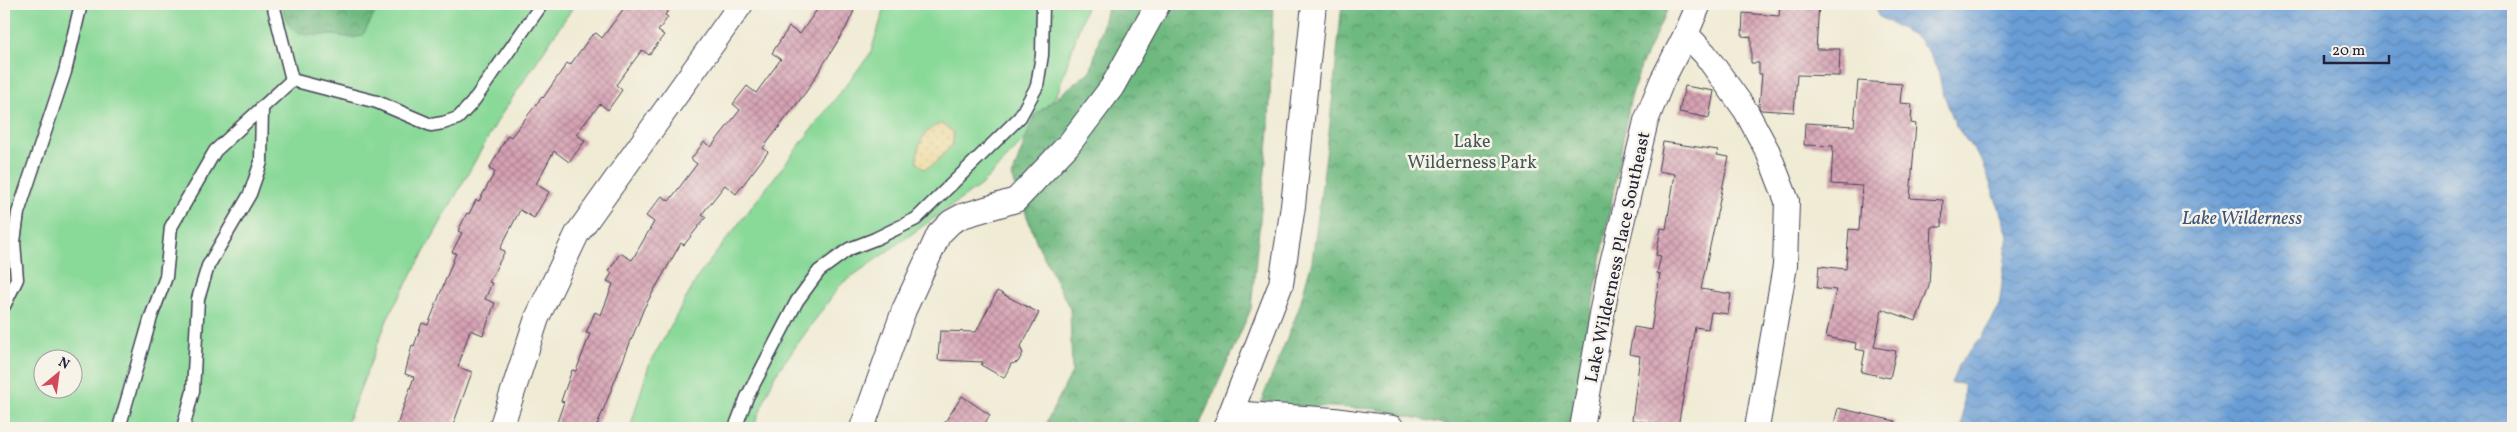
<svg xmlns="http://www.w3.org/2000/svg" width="2517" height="432" viewBox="0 0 2517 432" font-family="Vollkorn,serif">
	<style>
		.green { fill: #89d998; stroke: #567e6a; fill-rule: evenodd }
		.forest { fill: url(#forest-crowns); stroke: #486e5e }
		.sand { fill: url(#sand-dots); stroke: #887e6c }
		.water { fill: url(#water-waves); stroke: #466088 }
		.building { fill: url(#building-cross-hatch) }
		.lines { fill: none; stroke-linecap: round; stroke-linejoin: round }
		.lane-casing { stroke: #414052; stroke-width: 15 }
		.street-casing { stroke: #414052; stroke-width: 26 }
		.lane { stroke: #fff; stroke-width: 12 }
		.street { stroke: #fff; stroke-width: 24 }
		.labels { text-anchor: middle; stroke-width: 5; stroke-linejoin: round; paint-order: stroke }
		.park-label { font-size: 18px; fill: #415957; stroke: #f7f3e8 }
		.street-label { font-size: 18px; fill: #22223b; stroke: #f7f3e8 }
		.water-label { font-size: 19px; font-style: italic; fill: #3e5379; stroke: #f7f3e8 }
	</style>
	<defs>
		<pattern id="forest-crowns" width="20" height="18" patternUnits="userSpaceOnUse" patternTransform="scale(1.25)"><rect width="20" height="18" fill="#6eb980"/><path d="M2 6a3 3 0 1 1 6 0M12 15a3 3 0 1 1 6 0" fill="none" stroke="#5a966a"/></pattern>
		<pattern id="sand-dots" width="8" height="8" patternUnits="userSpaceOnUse" patternTransform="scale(1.25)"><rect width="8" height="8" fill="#eeda9e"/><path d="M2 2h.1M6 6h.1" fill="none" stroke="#ccbb89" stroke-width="1.8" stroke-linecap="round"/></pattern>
		<pattern id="water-waves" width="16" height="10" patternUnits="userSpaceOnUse" patternTransform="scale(1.25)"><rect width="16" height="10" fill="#699dd5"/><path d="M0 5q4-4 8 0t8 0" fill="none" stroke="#5680ae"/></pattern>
		<pattern id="building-cross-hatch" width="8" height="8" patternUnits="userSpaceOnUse" patternTransform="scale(1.25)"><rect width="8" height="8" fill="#d6a1b3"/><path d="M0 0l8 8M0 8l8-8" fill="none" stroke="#ad8393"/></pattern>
	</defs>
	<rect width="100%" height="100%" fill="#f7f3e8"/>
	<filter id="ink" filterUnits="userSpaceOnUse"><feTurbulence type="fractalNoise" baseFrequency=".02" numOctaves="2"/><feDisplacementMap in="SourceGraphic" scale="10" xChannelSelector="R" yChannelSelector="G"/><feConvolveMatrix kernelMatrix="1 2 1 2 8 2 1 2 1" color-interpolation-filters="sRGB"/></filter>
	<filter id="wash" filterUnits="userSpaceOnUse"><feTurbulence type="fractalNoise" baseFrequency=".0096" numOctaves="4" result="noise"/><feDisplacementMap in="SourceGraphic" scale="20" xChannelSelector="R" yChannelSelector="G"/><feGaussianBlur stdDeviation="1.12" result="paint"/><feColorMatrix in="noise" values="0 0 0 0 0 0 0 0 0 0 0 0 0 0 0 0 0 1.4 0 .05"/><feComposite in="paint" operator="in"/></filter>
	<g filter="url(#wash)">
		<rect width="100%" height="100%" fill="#f0ebd4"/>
		<g class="green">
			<path d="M 4,4 L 575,4 L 499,118 L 389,315 L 345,428 L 4,428 ZM 42,360 L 72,360 L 72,390 L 42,390 Z"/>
			<path d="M 886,4 L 1087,4 L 1058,92 L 1027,137 L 981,185 L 841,284 L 775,375 L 753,428 L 630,428 L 649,365 L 699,275 L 870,54 Z"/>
		</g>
		<g class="forest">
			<path d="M 282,4 L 375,4 L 375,13 L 362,36 C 346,40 341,34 327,35 C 298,35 289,37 282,4 Z"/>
			<path d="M 1108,4 L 1273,4 L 1269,131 L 1251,309 L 1198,428 L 1051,428 L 1047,421 L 1072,372 L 1070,309 L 1037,243 L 1012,176 L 1034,116 L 1091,70 Z"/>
			<path d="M 1342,4 L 1670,4 L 1641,66 L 1630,101 L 1570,428 L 1461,428 L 1375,409 L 1311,406 L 1259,407 L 1298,311 L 1312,261 L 1329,132 Z"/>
		</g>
		<path class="sand" d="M 942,124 L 953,132 L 953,144 L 933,165 L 924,169 L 917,162 C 917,146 924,127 942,124 Z"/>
		<path class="water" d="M 1876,4 L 2513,4 L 2513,428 L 1962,428 L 1964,384 L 1951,383 L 1960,363 L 1982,336 L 1999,307 L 2008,235 L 1983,163 L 1956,126 L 1942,90 L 1939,74 L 1930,54 L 1918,38 L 1878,16 Z"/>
		<g id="blocks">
			<g class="building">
				<path d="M 627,4 L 673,4 L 665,15 L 668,17 L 658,31 L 664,35 L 649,55 L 642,50 L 616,85 L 622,90 L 608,110 L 600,104 L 576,134 L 585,141 L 569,162 L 554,151 L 536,184 L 549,192 L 534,218 L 520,210 L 500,249 L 505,251 L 489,282 L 492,283 L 485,299 L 495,303 L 483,335 L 470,330 L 458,367 L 472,372 L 452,428 L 396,428 L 414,377 L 405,374 L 412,345 L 414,346 L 422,323 L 428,325 L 456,253 L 452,252 L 462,233 L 458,231 L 467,213 L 469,214 L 476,200 L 479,201 L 495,172 L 489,169 L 508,135 L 511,137 L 542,97 L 543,98 L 567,63 L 570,65 L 591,36 L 596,33 L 602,38 Z"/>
				<path d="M 821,4 L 857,4 L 846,28 L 806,92 L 763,148 L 768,152 L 736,194 L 725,185 L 702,214 L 706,217 L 684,245 L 681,243 L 644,308 L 596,428 L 555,428 L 564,402 L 561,401 L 572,370 L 576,371 L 590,334 L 586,333 L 595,312 L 601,315 L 613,284 L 607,281 L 612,273 L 609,271 L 620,253 L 632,260 L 654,222 L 646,216 L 662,196 L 669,201 L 697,164 L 691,159 L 704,142 L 711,147 L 740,110 L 733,104 L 747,86 L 756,93 L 781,59 L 772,53 L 789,27 L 800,34 Z"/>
				<path d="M 1780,4 L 1819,4 L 1816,49 L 1840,49 L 1839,76 L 1797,75 L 1794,112 L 1761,110 L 1759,107 L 1762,74 L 1759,74 L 1759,63 L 1751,63 L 1751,37 L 1742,36 L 1743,13 L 1779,16 Z"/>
				<path d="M 1858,81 L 1902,84 L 1900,103 L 1912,104 L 1911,123 L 1916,124 L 1910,198 L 1943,200 L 1942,227 L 1932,227 L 1929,286 L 1916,321 L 1882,309 L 1874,347 L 1896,351 L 1890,378 L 1861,372 L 1865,351 L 1855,349 L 1856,343 L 1826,337 L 1836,290 L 1817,288 L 1819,266 L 1846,269 L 1849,229 L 1859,230 L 1862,186 L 1831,184 L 1833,146 L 1804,145 L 1805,123 L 1854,126 Z"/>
				<path d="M 1685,86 L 1714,91 L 1709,118 L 1679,112 Z"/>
				<path d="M 1663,142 L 1718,150 L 1717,155 L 1729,157 L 1701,289 L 1731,294 L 1728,314 L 1711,312 L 1708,329 L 1695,327 L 1678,427 L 1632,420 L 1640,356 L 1629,354 L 1634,327 L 1651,330 L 1660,274 L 1657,273 L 1661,256 L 1656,255 L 1661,228 L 1666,229 L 1675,174 L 1658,171 Z"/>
				<path d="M 997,291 L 1039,313 L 1020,348 L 1023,353 L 1018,362 L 1011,364 L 1004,378 L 981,365 L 983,362 L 938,360 L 940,331 L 976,332 Z"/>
				<path d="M 962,396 L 990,415 L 982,428 L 941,428 Z"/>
				<path d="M 1838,408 L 1895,421 L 1894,428 L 1833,428 Z"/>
			</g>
		</g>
	</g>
	<g filter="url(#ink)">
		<use href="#blocks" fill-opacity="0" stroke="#414052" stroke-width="1"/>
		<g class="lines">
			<g class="lane-casing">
				<g id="lane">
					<path d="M 273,4 L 292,80"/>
					<path d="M 4,306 L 17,279 L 14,242 L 18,213 L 65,72 L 81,4"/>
					<path d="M 119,428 L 151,317 L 166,277 L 171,227 L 215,151 L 292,80 L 377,102 L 431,125 L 443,123 L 458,118 L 472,103 L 542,4"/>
					<path d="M 183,428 L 193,391 L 198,299 L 208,266 L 250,194 L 261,162 L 262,107"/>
					<path d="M 735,428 L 747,397 L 797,301 L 819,271 L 849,249 L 875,239 L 916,219 L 1020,117 L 1037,86 L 1042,55 L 1043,4"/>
				</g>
			</g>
			<g class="street-casing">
				<g id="street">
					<path d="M 1699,4 L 1686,34 L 1705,54 L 1746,111 L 1768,152 L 1787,201 L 1785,266 L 1757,428"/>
					<path d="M 1231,413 L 1334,420 L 1392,428"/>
					<path d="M 501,428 L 537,318 L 577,234 L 741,4"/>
					<path d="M 862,428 L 904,310 L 939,234 L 951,222 L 962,216 L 1016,200 L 1069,144 L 1112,87 L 1158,4"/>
					<path d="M 1225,428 L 1281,284 L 1293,206 L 1314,4"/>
					<path d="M 1582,428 L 1608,281 L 1646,121 L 1662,81 L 1686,34"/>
				</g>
			</g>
			<use href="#lane" class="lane"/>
			<use href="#street" class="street"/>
		</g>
	</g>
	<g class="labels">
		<g class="park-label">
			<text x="1472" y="147">Lake<tspan x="1472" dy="21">Wilderness Park</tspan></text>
		</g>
		<g class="street-label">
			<text transform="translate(1617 257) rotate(-78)" y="6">Lake Wilderness Place Southeast</text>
		</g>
		<g class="water-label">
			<text x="2242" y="224">Lake Wilderness</text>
		</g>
	</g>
	<rect width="2517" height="432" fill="none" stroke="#f7f3e8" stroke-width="20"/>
	<g transform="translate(58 374) rotate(29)"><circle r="24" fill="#f7f3e8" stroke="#a29fa3"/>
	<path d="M0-4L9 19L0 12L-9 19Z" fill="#d1495b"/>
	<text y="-8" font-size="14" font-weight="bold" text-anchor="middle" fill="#22223b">N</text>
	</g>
	<path d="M2324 55v8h65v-8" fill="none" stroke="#22223b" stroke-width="2.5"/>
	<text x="2332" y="55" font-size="15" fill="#22223b" stroke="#f7f3e8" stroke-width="4" paint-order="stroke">20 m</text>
</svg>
